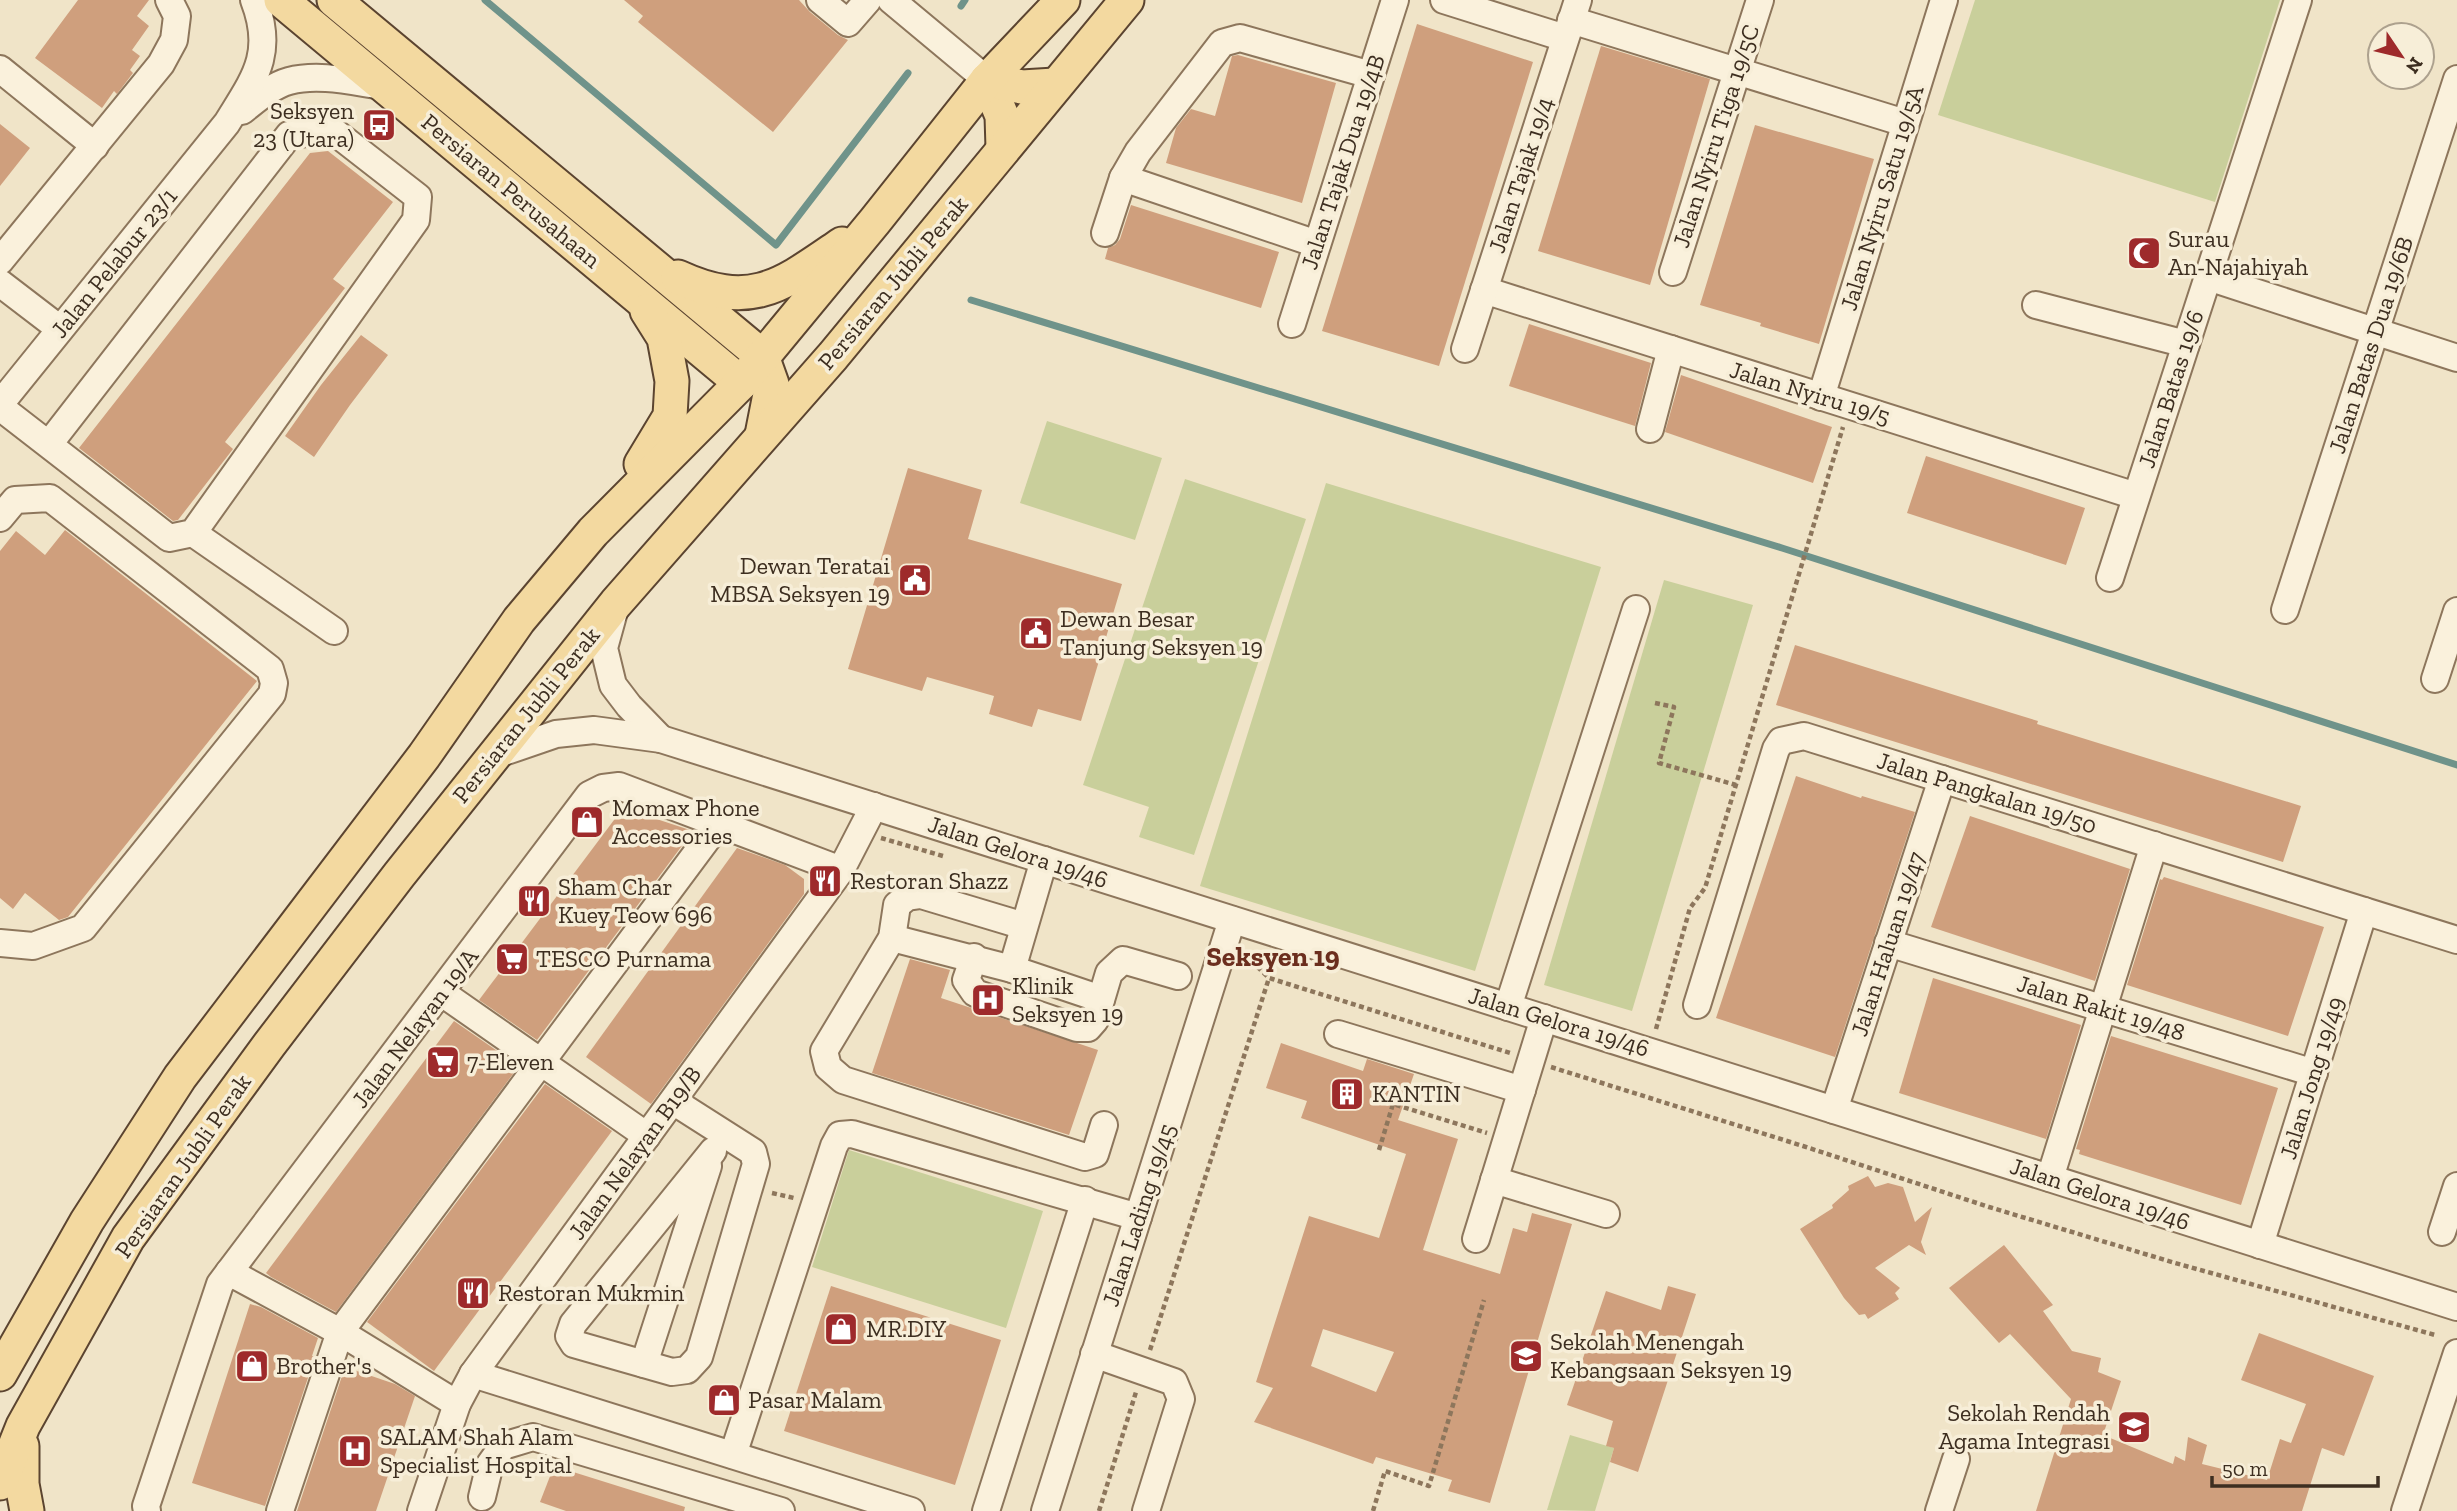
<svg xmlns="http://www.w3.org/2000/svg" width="2457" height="1511" viewBox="0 0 2457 1511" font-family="'Zilla Slab',serif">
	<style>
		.green { fill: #c9cf9b }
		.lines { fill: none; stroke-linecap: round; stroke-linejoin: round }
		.stream { stroke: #6f938a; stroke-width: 7 }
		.building { fill: #cf9f7d; fill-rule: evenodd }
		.minor-casing { stroke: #8d765c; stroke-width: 30 }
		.major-casing { stroke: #5b4430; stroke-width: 37 }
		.path { stroke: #8d765c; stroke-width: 4.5; stroke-dasharray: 5 3.5; stroke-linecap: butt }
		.minor { stroke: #faf1dc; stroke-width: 26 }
		.major { stroke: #f3d9a0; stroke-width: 33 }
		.labels { text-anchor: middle; stroke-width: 7; stroke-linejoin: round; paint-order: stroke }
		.poi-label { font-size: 24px; fill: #3d2e20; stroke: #f7eed8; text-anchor: start }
		.street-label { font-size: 24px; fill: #3d2e20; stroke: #f7eed8 }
		.quarter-label { font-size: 28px; font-weight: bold; fill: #6b2e1e; stroke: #f7eed8 }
	</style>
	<rect width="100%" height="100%" fill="#f0e4c8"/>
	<g class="green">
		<path d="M 1975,0 L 2280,0 L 2215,202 L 1938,115 Z"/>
		<path d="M 1047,421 L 1162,458 L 1135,540 L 1020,503 Z"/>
		<path d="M 1185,479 L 1306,519 L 1194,855 L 1139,837 L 1149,807 L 1083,785 Z"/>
		<path d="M 1326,483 L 1601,567 L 1475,971 L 1200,886 Z"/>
		<path d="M 1664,580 L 1753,605 L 1632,1011 L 1544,985 Z"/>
		<path d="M 849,1150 L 1043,1211 L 1006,1328 L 812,1267 Z"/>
		<path d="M 1570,1435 L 1614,1448 L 1595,1511 L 1547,1510 Z"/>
	</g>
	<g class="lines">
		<g class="stream">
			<path d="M 485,0 L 776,245 L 908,73"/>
			<path d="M 961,6 L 965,0"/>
			<path d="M 971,300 L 1782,548 L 2457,765"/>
		</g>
	</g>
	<g class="building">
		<path d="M 78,0 L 149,0 L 137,16 L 149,26 L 132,50 L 140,56 L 130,70 L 133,73 L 117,94 L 114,91 L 102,108 L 35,58 Z"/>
		<path d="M 624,0 L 799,0 L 810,12 L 838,35 L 848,40 L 773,132 L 638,22 L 643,16 Z"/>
		<path d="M 1417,24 L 1533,62 L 1439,366 L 1322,331 Z"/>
		<path d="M 1601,46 L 1710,79 L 1650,285 L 1538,251 Z"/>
		<path d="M 1238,55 L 1336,83 L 1302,203 L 1166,163 L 1176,128 L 1191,109 L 1215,116 L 1232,56 Z"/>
		<path d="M 0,124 L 30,148 L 0,186 Z"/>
		<path d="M 1755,125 L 1874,159 L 1819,344 L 1760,326 L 1761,323 L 1700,305 Z"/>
		<path d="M 328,151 L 393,202 L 333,279 L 345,288 L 225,442 L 233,449 L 178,520 L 173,521 L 79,448 L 310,153 Z"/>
		<path d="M 1131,205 L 1279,252 L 1261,308 L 1105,259 L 1108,248 L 1115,245 L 1120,239 Z"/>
		<path d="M 1529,324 L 1651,363 L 1635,426 L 1509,386 Z"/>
		<path d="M 361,335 L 388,355 L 350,405 L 314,457 L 285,436 L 321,385 Z"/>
		<path d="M 1681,375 L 1832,427 L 1813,483 L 1665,432 Z"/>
		<path d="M 1926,456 L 2085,508 L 2066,565 L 1907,513 Z"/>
		<path d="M 908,468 L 982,490 L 968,539 L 1122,584 L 1081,721 L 1038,709 L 1032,727 L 989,714 L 994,696 L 927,677 L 922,691 L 848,669 Z"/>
		<path d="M 65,530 L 257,681 L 68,917 L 59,920 L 25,893 L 13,909 L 0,898 L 0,551 L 16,531 L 45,555 Z"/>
		<path d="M 1795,645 L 2012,713 L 2038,721 L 2037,724 L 2301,806 L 2283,862 L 1776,705 Z"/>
		<path d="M 1796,776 L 1861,798 L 1862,796 L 1915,812 L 1835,1057 L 1716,1018 Z"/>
		<path d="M 623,808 L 693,831 L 537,1040 L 479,1000 Z"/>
		<path d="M 1970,816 L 2130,869 L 2095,981 L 1931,927 Z"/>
		<path d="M 737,848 L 785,865 L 804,879 L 804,894 L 651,1104 L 586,1057 Z"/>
		<path d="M 2164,877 L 2324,927 L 2288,1036 L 2127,985 L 2160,879 L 2162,880 Z"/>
		<path d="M 910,959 L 950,970 L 941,998 L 1098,1050 L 1069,1135 L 872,1073 Z"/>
		<path d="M 1933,978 L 2081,1025 L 2046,1139 L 1899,1093 Z"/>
		<path d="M 454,1021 L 519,1066 L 336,1312 L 271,1277 L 266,1273 Z"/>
		<path d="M 2111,1036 L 2278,1088 L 2241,1205 L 2079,1154 L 2080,1150 L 2076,1149 Z"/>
		<path d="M 1281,1043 L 1363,1071 L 1367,1059 L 1414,1074 L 1398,1120 L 1458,1139 L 1423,1250 L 1500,1274 L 1513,1228 L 1527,1232 L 1532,1213 L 1572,1224 L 1490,1503 L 1448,1491 L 1452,1480 L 1376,1457 L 1373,1464 L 1254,1422 L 1273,1388 L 1256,1382 L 1309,1216 L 1379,1238 L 1406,1154 L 1301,1118 L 1307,1101 L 1266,1088 ZM 1323,1329 L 1394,1352 L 1376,1392 L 1311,1366 Z"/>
		<path d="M 545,1084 L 612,1131 L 434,1371 L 367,1322 Z"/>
		<path d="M 1868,1176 L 1875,1187 L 1888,1183 L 1903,1187 L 1915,1222 L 1932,1207 L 1921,1242 L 1926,1255 L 1909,1245 L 1875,1268 L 1900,1288 L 1895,1293 L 1899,1299 L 1868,1319 L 1865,1314 L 1859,1315 L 1844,1298 L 1800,1229 L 1833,1208 L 1832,1205 L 1849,1190 L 1848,1186 Z"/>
		<path d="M 2004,1245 L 2053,1305 L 2043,1311 L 2072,1351 L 2101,1358 L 2098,1372 L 2121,1381 L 2103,1435 L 2173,1464 L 2175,1456 L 2185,1461 L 2188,1437 L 2207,1445 L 2202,1464 L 2267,1480 L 2280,1439 L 2291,1443 L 2306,1404 L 2241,1380 L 2259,1333 L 2374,1376 L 2344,1456 L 2322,1448 L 2302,1511 L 2036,1511 L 2071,1399 L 2010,1334 L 1999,1343 L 1949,1288 Z"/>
		<path d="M 831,1286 L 1001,1340 L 955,1485 L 784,1431 Z"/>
		<path d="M 1668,1286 L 1696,1294 L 1638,1472 L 1610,1462 L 1614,1448 L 1606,1446 L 1613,1421 L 1567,1405 L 1606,1291 L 1661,1310 Z"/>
		<path d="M 250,1304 L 261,1307 L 318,1338 L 312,1356 L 315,1357 L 265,1506 L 192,1483 Z"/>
		<path d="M 345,1367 L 395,1384 L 415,1396 L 376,1511 L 297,1511 Z"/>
		<path d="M 554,1466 L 685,1507 L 684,1511 L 566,1511 L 540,1502 Z"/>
	</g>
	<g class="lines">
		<g class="minor-casing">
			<g id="minor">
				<path d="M 820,0 L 848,23 L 868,0"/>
				<path d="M 891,0 L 987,80"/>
				<path d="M 1444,0 L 1565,38"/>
				<path d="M 1571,20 L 1905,123"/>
				<path d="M 0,69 L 95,146"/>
				<path d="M 242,111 C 256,100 271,86 289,81 C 319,73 354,82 384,86"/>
				<path d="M 1123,178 L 1317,244"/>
				<path d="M 1105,233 L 1123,178 L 1138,152 L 1222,43 L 1240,38 L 1371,75"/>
				<path d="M 0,261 L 161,64 L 174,40 L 177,16 L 169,0"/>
				<path d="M 1673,272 L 1760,0"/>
				<path d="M 2208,277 L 2457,358"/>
				<path d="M 0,283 L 60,329"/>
				<path d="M 1484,290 L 2136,496"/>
				<path d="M 2036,305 L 2186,344"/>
				<path d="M 1292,324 L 1395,0"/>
				<path d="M 1465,349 L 1578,0"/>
				<path d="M 1821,397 L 1944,0"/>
				<path d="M 0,404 L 227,123 C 254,79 275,54 254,0"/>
				<path d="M 0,407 L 169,538 L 193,533 L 416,220 L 418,197 L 332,130 L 289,135 L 49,444"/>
				<path d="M 1650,429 L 1671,349"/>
				<path d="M 0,518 L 15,500 L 50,498 L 270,669 L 274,683 L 272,694 L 83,928 L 33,946 L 0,943"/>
				<path d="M 193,533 L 334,631"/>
				<path d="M 2110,578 L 2298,0"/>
				<path d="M 615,608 L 604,648 L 613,685 L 629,706 L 661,739"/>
				<path d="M 2285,610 L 2457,79"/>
				<path d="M 2435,679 L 2457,611"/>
				<path d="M 492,756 L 556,734 L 594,730 L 661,739 L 2457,1307"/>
				<path d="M 1044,860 L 1012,969 L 1101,999"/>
				<path d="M 1024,926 L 921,895 L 907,897 L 897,905 L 892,938 L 824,1051 L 828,1067 L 843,1080 L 1085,1157 L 1095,1154 L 1104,1125"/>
				<path d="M 892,938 L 1012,969"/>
				<path d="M 1888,943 L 2314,1073"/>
				<path d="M 974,957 L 966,980 L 975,993 L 1077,1028 L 1088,1028 L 1095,1020 L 1109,973 L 1123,960 L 1178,976"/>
				<path d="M 442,993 L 647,1136"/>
				<path d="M 1697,1005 L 1776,749 L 1781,741 L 1804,736 L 2457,940"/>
				<path d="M 1508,1007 L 1636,609"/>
				<path d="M 1338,1034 L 1522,1090"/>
				<path d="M 673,1101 L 753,1152 L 756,1164 L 699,1357 L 687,1370 L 672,1372 L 574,1344 L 569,1336 L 573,1324 L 713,1151"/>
				<path d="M 1834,1110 L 1942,779"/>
				<path d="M 2050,1178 L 2154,845"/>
				<path d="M 1494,1180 L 1606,1214"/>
				<path d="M 2442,1232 L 2457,1186"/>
				<path d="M 1476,1239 L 1544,1018"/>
				<path d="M 2260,1245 L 2364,911"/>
				<path d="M 229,1272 L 340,1332 L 457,1404"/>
				<path d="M 1094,1354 L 1174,1382 L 1181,1399 L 1146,1511"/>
				<path d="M 644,1364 L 708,1166"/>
				<path d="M 473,1374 L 911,1511"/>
				<path d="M 733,1455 L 834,1146 L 840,1135 L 852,1134 L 1138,1217"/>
				<path d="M 482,1497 L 490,1464 L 503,1446 L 533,1437 L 781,1511"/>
				<path d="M 147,1511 L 146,1506 L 220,1284 L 589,795 L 603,788 L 619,786 L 841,870"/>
				<path d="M 280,1511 L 340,1332 L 719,823"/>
				<path d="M 421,1511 L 457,1404 L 473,1374 L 841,870 L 874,806"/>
				<path d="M 986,1511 L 1085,1200"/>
				<path d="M 1045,1511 L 1232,920"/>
				<path d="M 1939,1511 L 1956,1459"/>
				<path d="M 2405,1511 L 2457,1353"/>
			</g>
		</g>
		<g class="major-casing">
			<g id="major">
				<path d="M 281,0 L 741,383"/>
				<path d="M 334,0 L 762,356"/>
				<path d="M 987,80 L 1002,116 L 1003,148"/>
				<path d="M 987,80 L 1022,87 L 1055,85"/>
				<path d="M 678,277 C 752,311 782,285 842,244"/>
				<path d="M 762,435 L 772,384 L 762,356"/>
				<path d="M 641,464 L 670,416 L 672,381 L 664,338 L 647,311"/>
				<path d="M 0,1374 L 87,1221 L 180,1077 L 424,756 L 519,620 L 593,532 L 741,383 L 875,221 L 987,80 L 1063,0"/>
				<path d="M 22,1446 L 22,1484 L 27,1511"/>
				<path d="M 0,1483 L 23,1426 L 128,1238 L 269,1045 L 399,875 L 616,603 L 833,356 L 1127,0"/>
			</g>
		</g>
		<g class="path">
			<path d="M 1655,703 L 1674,707 L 1659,763 L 1736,785"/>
			<path d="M 881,838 L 943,856"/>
			<path d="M 1245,955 L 1269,978 L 1510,1053"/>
			<path d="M 1656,1029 L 1690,908 L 1705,888 L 1843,427"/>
			<path d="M 1551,1067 L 1803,1146 L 1989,1207 L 2175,1263 L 2435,1335"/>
			<path d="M 1379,1150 L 1393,1104 L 1487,1133"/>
			<path d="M 772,1193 L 794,1198"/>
			<path d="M 1150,1350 L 1269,978"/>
			<path d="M 1099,1511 L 1136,1392"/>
			<path d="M 1373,1511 L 1385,1471 L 1429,1486 L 1484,1300"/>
		</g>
		<use href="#minor" class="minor"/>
		<use href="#major" class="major"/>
	</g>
	<defs>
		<g id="bus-square" transform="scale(1.75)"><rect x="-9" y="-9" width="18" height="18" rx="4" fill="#9e2a2b" stroke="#f7eed8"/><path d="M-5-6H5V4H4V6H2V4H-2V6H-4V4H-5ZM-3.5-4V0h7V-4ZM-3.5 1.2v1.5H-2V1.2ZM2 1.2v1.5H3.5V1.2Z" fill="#fff"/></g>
		<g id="mosque-square" transform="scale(1.75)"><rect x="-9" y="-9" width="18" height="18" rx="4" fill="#9e2a2b" stroke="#f7eed8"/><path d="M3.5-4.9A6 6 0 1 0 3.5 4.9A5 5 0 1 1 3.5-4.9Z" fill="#fff"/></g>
		<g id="civic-square" transform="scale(1.75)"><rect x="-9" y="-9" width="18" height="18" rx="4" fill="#9e2a2b" stroke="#f7eed8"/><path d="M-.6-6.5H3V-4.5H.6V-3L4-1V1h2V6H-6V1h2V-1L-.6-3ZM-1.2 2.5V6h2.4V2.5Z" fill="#fff"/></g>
		<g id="shop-square" transform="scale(1.75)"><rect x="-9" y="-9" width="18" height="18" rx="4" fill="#9e2a2b" stroke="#f7eed8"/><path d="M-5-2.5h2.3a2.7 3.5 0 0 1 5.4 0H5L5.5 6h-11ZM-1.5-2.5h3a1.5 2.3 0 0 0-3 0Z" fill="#fff"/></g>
		<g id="restaurant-square" transform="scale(1.75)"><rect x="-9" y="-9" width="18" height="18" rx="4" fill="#9e2a2b" stroke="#f7eed8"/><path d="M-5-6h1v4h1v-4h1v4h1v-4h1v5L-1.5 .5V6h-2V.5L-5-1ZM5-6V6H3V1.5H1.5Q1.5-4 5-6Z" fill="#fff"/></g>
		<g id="supermarket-square" transform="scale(1.75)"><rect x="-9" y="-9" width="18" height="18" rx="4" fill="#9e2a2b" stroke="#f7eed8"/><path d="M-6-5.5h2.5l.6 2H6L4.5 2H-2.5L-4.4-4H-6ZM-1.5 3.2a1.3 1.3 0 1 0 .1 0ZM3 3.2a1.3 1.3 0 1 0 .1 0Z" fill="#fff"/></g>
		<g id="hospital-square" transform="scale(1.75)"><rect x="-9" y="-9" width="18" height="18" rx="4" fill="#9e2a2b" stroke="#f7eed8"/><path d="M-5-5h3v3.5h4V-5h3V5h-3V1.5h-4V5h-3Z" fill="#fff"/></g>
		<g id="building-square" transform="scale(1.75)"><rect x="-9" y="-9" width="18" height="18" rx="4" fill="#9e2a2b" stroke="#f7eed8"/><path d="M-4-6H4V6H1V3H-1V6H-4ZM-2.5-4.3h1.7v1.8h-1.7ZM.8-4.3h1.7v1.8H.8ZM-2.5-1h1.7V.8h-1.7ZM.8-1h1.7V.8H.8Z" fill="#fff"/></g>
		<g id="school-square" transform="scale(1.75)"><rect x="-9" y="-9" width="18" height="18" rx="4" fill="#9e2a2b" stroke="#f7eed8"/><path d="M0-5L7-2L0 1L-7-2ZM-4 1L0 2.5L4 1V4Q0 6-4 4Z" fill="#fff"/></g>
	</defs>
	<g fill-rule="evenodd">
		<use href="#bus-square" x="379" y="125"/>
		<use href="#mosque-square" x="2144" y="253"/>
		<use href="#civic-square" x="915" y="580"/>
		<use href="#civic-square" x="1036" y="633"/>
		<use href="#shop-square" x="587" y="822"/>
		<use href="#restaurant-square" x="825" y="881"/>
		<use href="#restaurant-square" x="534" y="901"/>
		<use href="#supermarket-square" x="512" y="959"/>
		<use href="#hospital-square" x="988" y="1000"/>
		<use href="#supermarket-square" x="443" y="1062"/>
		<use href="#building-square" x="1347" y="1094"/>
		<use href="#restaurant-square" x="473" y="1293"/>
		<use href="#shop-square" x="841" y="1329"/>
		<use href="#school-square" x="1526" y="1356"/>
		<use href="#shop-square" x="252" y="1366"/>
		<use href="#shop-square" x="724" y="1400"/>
		<use href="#school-square" x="2134" y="1427"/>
		<use href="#hospital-square" x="355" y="1451"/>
	</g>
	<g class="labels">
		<g class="poi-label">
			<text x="354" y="119" text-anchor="end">Seksyen<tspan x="354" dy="28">23 (Utara)</tspan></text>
			<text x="2168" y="247">Surau<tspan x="2168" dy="28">An-Najahiyah</tspan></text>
			<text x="890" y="574" text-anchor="end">Dewan Teratai<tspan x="890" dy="28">MBSA Seksyen 19</tspan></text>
			<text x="1060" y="627">Dewan Besar<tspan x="1060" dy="28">Tanjung Seksyen 19</tspan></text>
			<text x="612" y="816">Momax Phone<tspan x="612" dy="28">Accessories</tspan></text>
			<text x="850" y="889">Restoran Shazz</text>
			<text x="558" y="895">Sham Char<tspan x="558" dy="28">Kuey Teow 696</tspan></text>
			<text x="536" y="967">TESCO Purnama</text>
			<text x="1012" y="994">Klinik<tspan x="1012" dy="28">Seksyen 19</tspan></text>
			<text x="467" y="1070">7-Eleven</text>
			<text x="1372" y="1102">KANTIN</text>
			<text x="498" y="1301">Restoran Mukmin</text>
			<text x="866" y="1337">MR.DIY</text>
			<text x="1550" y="1350">Sekolah Menengah<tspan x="1550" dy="28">Kebangsaan Seksyen 19</tspan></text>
			<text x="276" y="1374">Brother's</text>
			<text x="748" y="1408">Pasar Malam</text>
			<text x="2110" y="1421" text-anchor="end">Sekolah Rendah<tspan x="2110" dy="28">Agama Integrasi</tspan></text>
			<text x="380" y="1445">SALAM Shah Alam<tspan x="380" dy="28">Specialist Hospital</tspan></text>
		</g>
		<g class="street-label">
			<text transform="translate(1716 136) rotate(-72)" y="8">Jalan Nyiru Tiga 19/5C</text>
			<text transform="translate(1343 162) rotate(-72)" y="8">Jalan Tajak Dua 19/4B</text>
			<text transform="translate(1521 175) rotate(-72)" y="8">Jalan Tajak 19/4</text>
			<text transform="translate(511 191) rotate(40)" y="8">Persiaran Perusahaan</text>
			<text transform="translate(1882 198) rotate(-73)" y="8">Jalan Nyiru Satu 19/5A</text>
			<text transform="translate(114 263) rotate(-51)" y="8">Jalan Pelabur 23/1</text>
			<text transform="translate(893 283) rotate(-50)" y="8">Persiaran Jubli Perak</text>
			<text transform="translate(2371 345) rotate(-72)" y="8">Jalan Batas Dua 19/6B</text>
			<text transform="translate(2171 389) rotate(-72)" y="8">Jalan Batas 19/6</text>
			<text transform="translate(1810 393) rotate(17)" y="8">Jalan Nyiru 19/5</text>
			<text transform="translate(526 715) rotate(-51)" y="8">Persiaran Jubli Perak</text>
			<text transform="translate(1987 793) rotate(17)" y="8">Jalan Pangkalan 19/50</text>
			<text transform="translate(1018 852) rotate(18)" y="8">Jalan Gelora 19/46</text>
			<text transform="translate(1888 944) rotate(-72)" y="8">Jalan Haluan 19/47</text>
			<text transform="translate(2101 1008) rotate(17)" y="8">Jalan Rakit 19/48</text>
			<text transform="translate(1559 1022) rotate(17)" y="8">Jalan Gelora 19/46</text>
			<text transform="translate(415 1028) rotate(-53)" y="8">Jalan Nelayan 19/A</text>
			<text transform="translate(2312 1078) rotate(-73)" y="8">Jalan Jong 19/49</text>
			<text transform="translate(635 1153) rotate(-54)" y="8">Jalan Nelayan B19/B</text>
			<text transform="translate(183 1166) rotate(-55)" y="8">Persiaran Jubli Perak</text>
			<text transform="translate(2100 1194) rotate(18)" y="8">Jalan Gelora 19/46</text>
			<text transform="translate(1139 1215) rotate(-72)" y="8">Jalan Lading 19/45</text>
		</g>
		<g class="quarter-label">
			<text x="1273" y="966">Seksyen 19</text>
		</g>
	</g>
	<g transform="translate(2401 56) rotate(125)"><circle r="33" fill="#f7eed8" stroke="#ada18e" stroke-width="2"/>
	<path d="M0-5L12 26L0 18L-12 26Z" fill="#9e2a2b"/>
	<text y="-10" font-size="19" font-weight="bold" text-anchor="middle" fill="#3d2e20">N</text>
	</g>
	<path d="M2212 1476v10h166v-10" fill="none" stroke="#3d2e20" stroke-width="3.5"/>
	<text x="2222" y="1476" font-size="21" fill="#3d2e20" stroke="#f7eed8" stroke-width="5" paint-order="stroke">50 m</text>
</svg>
